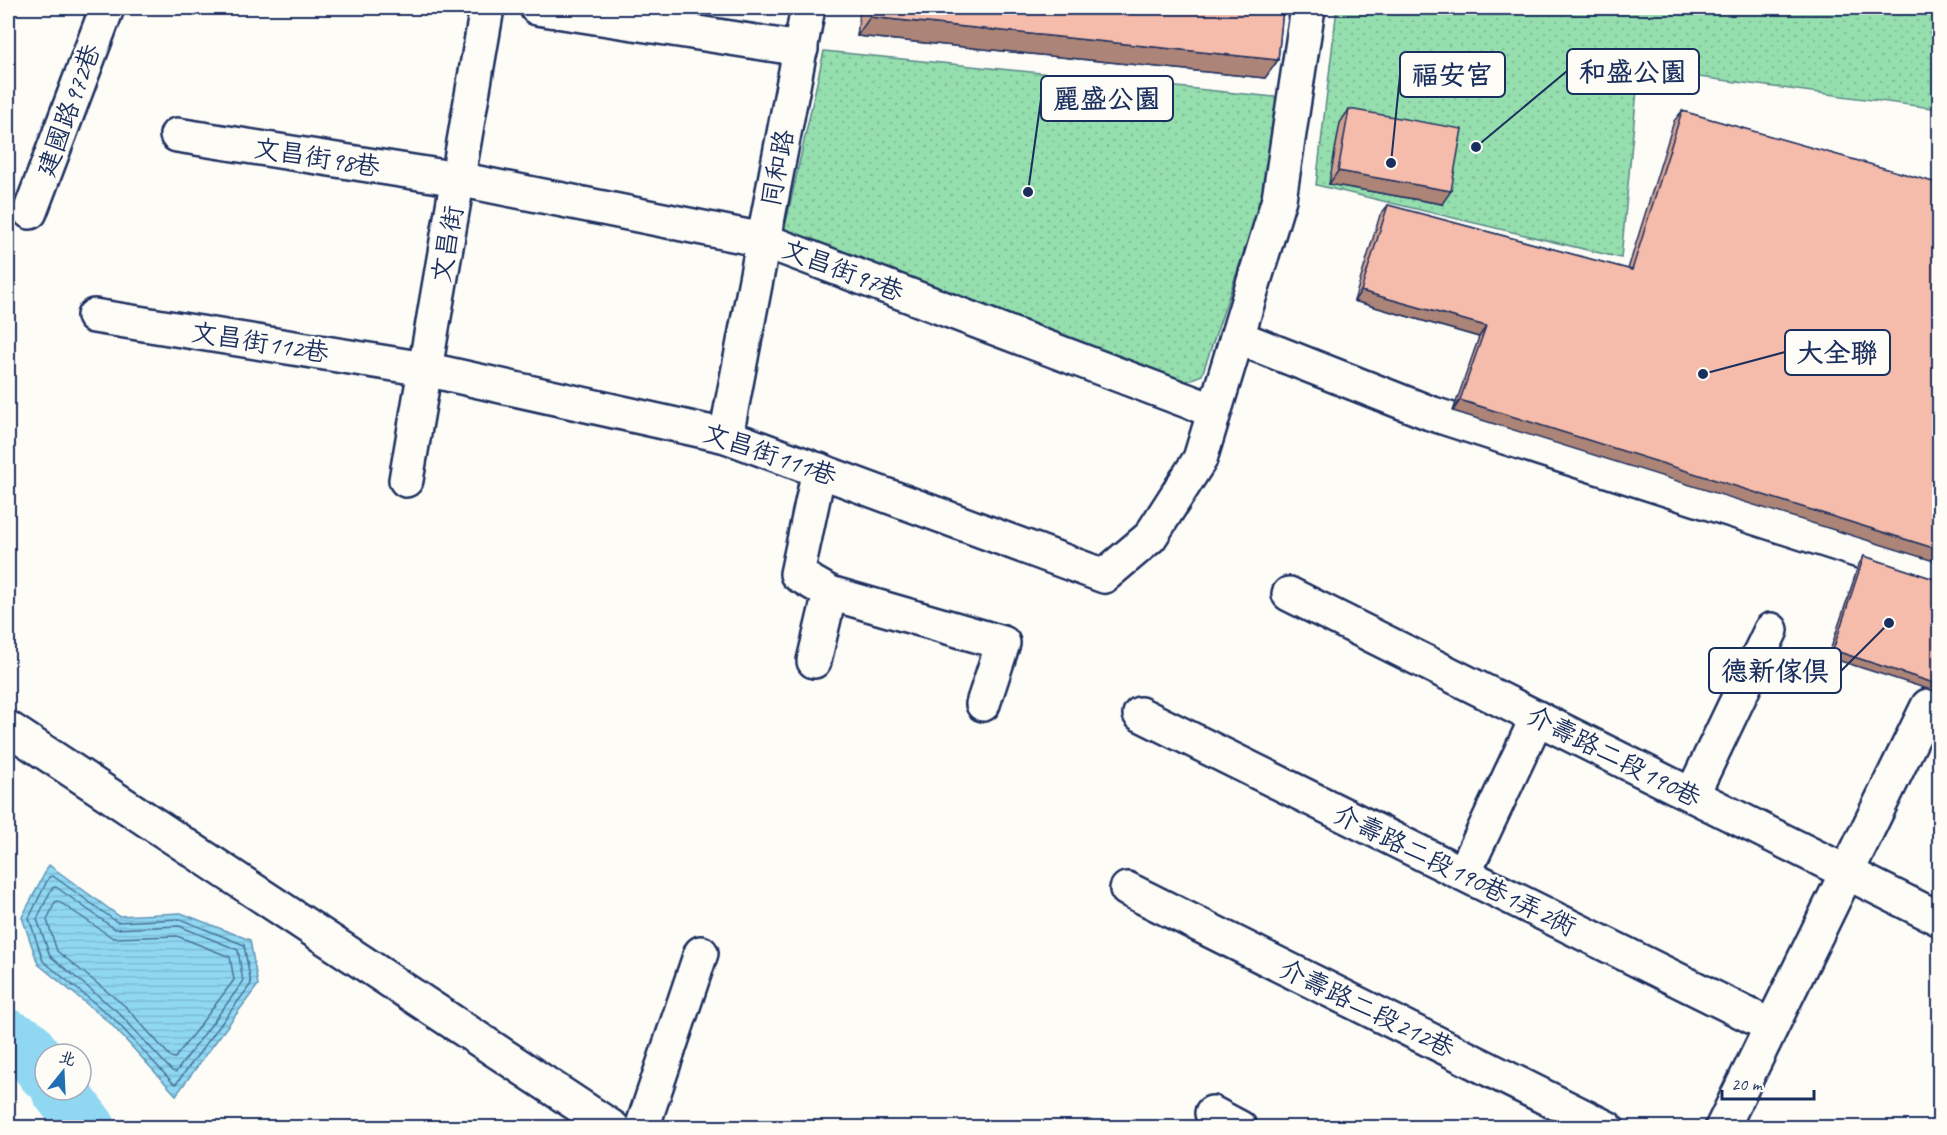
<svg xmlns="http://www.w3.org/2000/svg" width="1947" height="1135" viewBox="0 0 1947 1135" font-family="Caveat,'LXGW WenKai TC',sans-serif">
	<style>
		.grass { fill: url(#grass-dots); stroke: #588686; stroke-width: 1.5 }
		.water { fill: url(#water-rules); stroke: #6194b7; stroke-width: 1.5 }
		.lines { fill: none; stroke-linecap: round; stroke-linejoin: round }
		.shore { stroke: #4a7399; stroke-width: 1.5 }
		.river { stroke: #90d8f2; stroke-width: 56 }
		.minor-casing { stroke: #1b2f5e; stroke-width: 38 }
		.minor { stroke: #fdfcf7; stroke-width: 33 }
		.wall { fill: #d3a293; stroke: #1b2f5e; stroke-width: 1.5 }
		.shaded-wall { fill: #ac8478; stroke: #1b2f5e; stroke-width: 1.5 }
		.building { fill: #f5bcab; stroke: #1b2f5e; stroke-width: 1.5 }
		.labels { text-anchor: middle; stroke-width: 5; stroke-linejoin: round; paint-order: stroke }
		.street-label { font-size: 26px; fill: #1b2f5e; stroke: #fdfcf7 }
		.leader { fill: none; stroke: #1b2f5e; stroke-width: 2 }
		.callout-dot { fill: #1b2f5e; stroke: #fdfcf7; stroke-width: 2 }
		.callout { fill: #fdfcf7; stroke: #1b2f5e; stroke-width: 2 }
		.callout-label { font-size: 27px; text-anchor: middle; font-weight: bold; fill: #1b2f5e }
	</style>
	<defs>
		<pattern id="grass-dots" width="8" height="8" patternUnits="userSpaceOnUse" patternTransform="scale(1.5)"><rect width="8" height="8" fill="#95deae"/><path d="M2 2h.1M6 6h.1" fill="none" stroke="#80bf98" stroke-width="1.8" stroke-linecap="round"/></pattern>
		<pattern id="water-rules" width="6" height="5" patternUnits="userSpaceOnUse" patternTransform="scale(1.5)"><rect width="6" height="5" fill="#90d8f2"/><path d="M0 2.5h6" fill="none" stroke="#7cbad2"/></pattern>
	</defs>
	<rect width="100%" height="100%" fill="#fdfcf7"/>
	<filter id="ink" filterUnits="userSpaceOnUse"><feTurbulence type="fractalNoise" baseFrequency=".0167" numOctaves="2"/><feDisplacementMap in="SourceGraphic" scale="12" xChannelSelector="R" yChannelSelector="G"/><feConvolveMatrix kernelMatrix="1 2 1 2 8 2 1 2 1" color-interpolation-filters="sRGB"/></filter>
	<g filter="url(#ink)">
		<g class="grass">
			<path d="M 1337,8 L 1939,8 L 1939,109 L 1639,69 L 1621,258 L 1316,185 Z"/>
			<path d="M 824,51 L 1285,98 L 1279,148 L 1202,375 L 1177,385 L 783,236 Z"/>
		</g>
		<path class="water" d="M 49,865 L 119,916 L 181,913 L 250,940 L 258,985 L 176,1095 L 110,1023 L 38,964 L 22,917 Z"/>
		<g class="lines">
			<g class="shore">
				<path d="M 53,876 L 117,922 L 180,919 L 244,945 L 251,984 L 176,1084 L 173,1083 L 114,1019 L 43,961 L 29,918 L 49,877 Z"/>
				<path d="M 56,887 L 115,929 L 179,926 L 238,950 L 243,982 L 176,1072 L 172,1071 L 119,1013 L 50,956 L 37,919 L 52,888 Z"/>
				<path d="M 58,901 L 113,938 L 177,936 L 230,957 L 234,980 L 175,1058 L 171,1057 L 125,1006 L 57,951 L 47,920 L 55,902 Z"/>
			</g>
			<g class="river">
				<path d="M 8,1037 L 25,1045 L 45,1072"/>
				<path d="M 59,1090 L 88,1128"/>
			</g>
			<g class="minor-casing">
				<g id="minor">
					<path d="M 537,8 L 801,49"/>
					<path d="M 177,135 L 458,179 L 763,240 L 1214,411"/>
					<path d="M 30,212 L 107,8"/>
					<path d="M 94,316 L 425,369 L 726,436 L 1104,576 L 1150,537 L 1200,459 L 1279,199 L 1308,8"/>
					<path d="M 1237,337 L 1430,413 L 1940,577"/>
					<path d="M 726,436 L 808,8"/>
					<path d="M 819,470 L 797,574 L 830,593 L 1003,643 L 983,704"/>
					<path d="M 406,480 L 487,8"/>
					<path d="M 1289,594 L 1940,919"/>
					<path d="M 814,661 L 830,593"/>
					<path d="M 1140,714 L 1771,1026"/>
					<path d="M 8,728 L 613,1128"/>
					<path d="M 1692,795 L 1771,630"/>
					<path d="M 1464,873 L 1537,718"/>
					<path d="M 1127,889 L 1607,1128"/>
					<path d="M 1212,1113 L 1240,1128"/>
					<path d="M 642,1128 L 701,953"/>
					<path d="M 1722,1128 L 1928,706"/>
				</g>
			</g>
			<use href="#minor" class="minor"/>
		</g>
		<g class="wall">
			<path d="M 860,8 L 1283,8 L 1278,60 L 1265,78 L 857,36 Z"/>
			<path d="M 1349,109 L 1442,204 L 1329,184 L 1340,123 Z"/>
			<path d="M 1682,111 L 1940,184 L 1453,411 L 1479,337 L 1354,301 L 1380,215 L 1388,205 L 1628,269 L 1674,121 Z"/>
			<path d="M 1864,556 L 1940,581 L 1828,657 L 1859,564 Z"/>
		</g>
		<g class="shaded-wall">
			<path d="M 870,17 L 1278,60 L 1265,78 L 857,36 Z"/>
			<path d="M 1338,171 L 1451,191 L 1442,204 L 1329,184 Z"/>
			<path d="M 1361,291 L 1486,326 L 1479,337 L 1354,301 Z"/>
			<path d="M 1460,400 L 1940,550 L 1940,563 L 1453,411 Z"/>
			<path d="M 1833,650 L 1940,685 L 1940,693 L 1828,657 Z"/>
		</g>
		<g class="building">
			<path d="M 871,8 L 1283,8 L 1278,60 L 870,17 Z"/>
			<path d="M 1349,109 L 1462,129 L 1451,191 L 1338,171 Z"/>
			<path d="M 1682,111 L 1940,184 L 1940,550 L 1460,400 L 1486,326 L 1361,291 L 1388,205 L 1632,270 Z"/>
			<path d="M 1864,556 L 1940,581 L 1940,685 L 1833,650 Z"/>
		</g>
	</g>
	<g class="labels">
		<g class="street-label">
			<text transform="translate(68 110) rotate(-70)" y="9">建國路972巷</text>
			<text transform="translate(317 157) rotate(9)" y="9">文昌街98巷</text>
			<text transform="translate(777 168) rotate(-79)" y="9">同和路</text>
			<text transform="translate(447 244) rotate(-80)" y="9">文昌街</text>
			<text transform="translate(843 270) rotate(21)" y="9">文昌街97巷</text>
			<text transform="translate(260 342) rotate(9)" y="9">文昌街112巷</text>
			<text transform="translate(770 454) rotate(19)" y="9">文昌街111巷</text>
			<text transform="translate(1614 756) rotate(27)" y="9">介壽路二段190巷</text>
			<text transform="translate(1455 870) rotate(26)" y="9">介壽路二段190巷1弄2衖</text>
			<text transform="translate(1367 1008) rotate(26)" y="9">介壽路二段212巷</text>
		</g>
	</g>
	<path class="leader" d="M1476 147L1567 71M1391 163L1400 75M1028 192L1041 99M1703 374L1785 352M1889 623L1841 671"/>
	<g class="callout-dot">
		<circle cx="1476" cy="147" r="6"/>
		<circle cx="1391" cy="163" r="6"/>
		<circle cx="1028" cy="192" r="6"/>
		<circle cx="1703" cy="374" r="6"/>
		<circle cx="1889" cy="623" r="6"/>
	</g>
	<g class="callout">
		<rect x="1567" y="49" width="132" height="45" rx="6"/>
		<rect x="1400" y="52" width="105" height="45" rx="6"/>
		<rect x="1041" y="76" width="132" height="45" rx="6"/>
		<rect x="1785" y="330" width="105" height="45" rx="6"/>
		<rect x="1709" y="648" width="132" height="45" rx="6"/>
	</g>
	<g class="callout-label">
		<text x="1633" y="81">和盛公園</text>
		<text x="1452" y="84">福安宮</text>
		<text x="1107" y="108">麗盛公園</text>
		<text x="1837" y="362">大全聯</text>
		<text x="1775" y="680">德新傢俱</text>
	</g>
	<rect width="1947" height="1135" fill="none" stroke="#fdfcf7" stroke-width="30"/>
	<rect x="15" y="15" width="1917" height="1105" fill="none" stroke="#1b2f5e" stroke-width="2" filter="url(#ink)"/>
	<g transform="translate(63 1072) rotate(18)"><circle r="28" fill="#fdfcf7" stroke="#a3aaba" stroke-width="1.5"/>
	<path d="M0-4.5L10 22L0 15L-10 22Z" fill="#1f6fb2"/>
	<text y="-9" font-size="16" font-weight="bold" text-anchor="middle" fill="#1b2f5e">北</text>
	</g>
	<path d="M1722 1090v9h92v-9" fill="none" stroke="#1b2f5e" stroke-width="3"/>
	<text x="1731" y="1090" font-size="18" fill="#1b2f5e" stroke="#fdfcf7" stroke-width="4.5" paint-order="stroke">20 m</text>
</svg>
